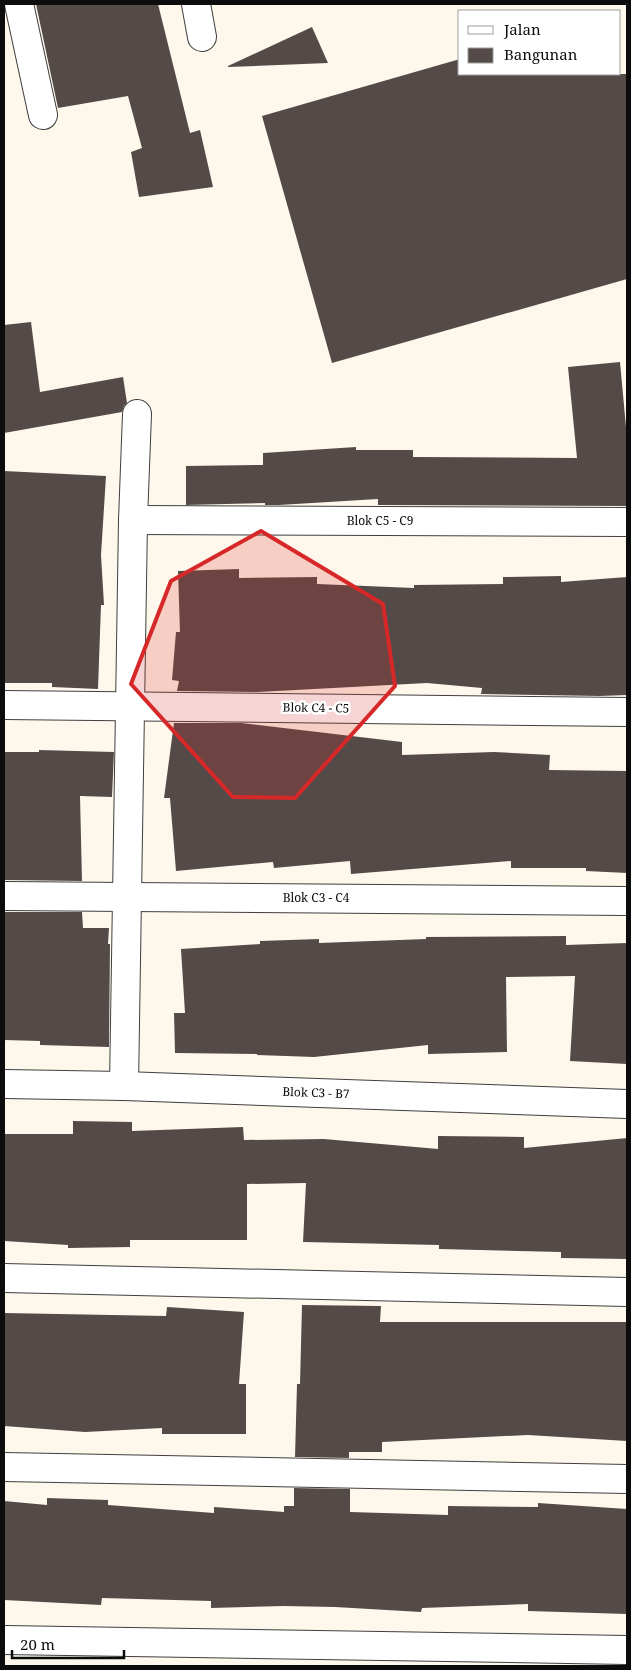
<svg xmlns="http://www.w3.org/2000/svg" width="631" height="1670" viewBox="0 0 631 1670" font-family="'Noto Serif',serif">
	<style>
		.building { fill: #544b49 }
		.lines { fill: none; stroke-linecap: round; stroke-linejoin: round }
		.minor-casing { stroke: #3f3f3f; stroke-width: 30 }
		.minor { stroke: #fff; stroke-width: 28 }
		.marked { fill: #d62828; fill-opacity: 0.2; stroke: #d62828; stroke-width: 4; stroke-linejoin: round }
		.labels { text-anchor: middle; stroke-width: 5; stroke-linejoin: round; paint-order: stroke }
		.street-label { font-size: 12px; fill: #0c0c0c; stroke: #fff }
	</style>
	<rect width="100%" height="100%" fill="#fef8ec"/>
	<g class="building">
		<path d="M 36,4 L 158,4 L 190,133 L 200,130 L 213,187 L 139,197 L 131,152 L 142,148 L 128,96 L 58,108 Z"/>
		<path d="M 312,27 L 328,63 L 228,67 L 228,66 Z"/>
		<path d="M 460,59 L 460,74 L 627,74 L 627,279 L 332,363 L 262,116 Z"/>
		<path d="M 31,322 L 40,392 L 123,377 L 127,403 L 124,406 L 122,412 L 4,433 L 4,325 Z"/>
		<path d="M 620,362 L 627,438 L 627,506 L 378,505 L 378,499 L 279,505 L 265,505 L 265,503 L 186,505 L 186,466 L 263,465 L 263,453 L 356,447 L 356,450 L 413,450 L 413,457 L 577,458 L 568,367 Z"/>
		<path d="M 4,471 L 106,476 L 101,555 L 104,605 L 101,605 L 98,689 L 52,687 L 52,683 L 4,683 Z"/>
		<path d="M 239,569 L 239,578 L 317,577 L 317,584 L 414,588 L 414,585 L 503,584 L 503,577 L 561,576 L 561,582 L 627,577 L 627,695 L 600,696 L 481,694 L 482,688 L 427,683 L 258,692 L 177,691 L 179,681 L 172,680 L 176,632 L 180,632 L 178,571 Z"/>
		<path d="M 174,723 L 241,723 L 402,742 L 402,755 L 494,752 L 550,755 L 549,770 L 627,771 L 627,873 L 586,871 L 586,868 L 511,868 L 511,861 L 351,874 L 350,861 L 274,868 L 273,862 L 176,871 L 170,798 L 164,798 Z"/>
		<path d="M 39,750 L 114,752 L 112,797 L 80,796 L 82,881 L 4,880 L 4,752 L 39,752 Z"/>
		<path d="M 4,912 L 82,912 L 83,928 L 109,928 L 108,944 L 110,944 L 109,1047 L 40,1045 L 40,1041 L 4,1040 Z"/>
		<path d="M 566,936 L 566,945 L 627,943 L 627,1064 L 570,1061 L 575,976 L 506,977 L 507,1052 L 428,1054 L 428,1045 L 314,1057 L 257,1055 L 257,1054 L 175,1053 L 174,1013 L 185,1013 L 181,949 L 260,944 L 260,941 L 319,939 L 319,943 L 426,939 L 426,937 Z"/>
		<path d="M 73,1121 L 132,1122 L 132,1131 L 243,1127 L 244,1140 L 324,1139 L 438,1149 L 438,1136 L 524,1137 L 524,1148 L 627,1138 L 627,1259 L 561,1258 L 561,1252 L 439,1249 L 439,1245 L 303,1242 L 306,1183 L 247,1184 L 247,1240 L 130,1240 L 130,1247 L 68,1248 L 68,1245 L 4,1241 L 4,1134 L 73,1134 Z"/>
		<path d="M 302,1305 L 381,1306 L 380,1322 L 627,1322 L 627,1441 L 528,1435 L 382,1442 L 382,1452 L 349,1452 L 349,1458 L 295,1457 L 297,1384 L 300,1384 Z"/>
		<path d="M 167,1307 L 244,1312 L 239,1384 L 246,1384 L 246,1434 L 162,1434 L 162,1428 L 85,1432 L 4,1426 L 4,1313 L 166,1316 Z"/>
		<path d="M 294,1488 L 350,1489 L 350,1512 L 448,1515 L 448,1506 L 538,1507 L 538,1503 L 627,1509 L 627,1614 L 528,1611 L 528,1604 L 422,1608 L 421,1612 L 335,1607 L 284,1606 L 211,1608 L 211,1601 L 102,1598 L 101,1605 L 4,1600 L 4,1501 L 47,1505 L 47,1498 L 108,1500 L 108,1505 L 214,1513 L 214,1507 L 284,1512 L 284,1506 L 294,1506 Z"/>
	</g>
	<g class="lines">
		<g class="minor-casing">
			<g id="minor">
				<path d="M 19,4 L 43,115"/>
				<path d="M 196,4 L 202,37"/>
				<path d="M 133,520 L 627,522"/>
				<path d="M 4,705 L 627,712"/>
				<path d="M 4,896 L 627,901"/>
				<path d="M 4,1084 L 124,1086 L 627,1104"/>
				<path d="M 124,1086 L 133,520 L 137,414"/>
				<path d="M 4,1278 L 627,1292"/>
				<path d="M 4,1467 L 627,1479"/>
				<path d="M 4,1640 L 627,1650"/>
			</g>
		</g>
		<use href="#minor" class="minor"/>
	</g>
	<path class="marked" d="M 261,531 L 383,604 L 395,686 L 295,798 L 233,797 L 131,684 L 171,581 Z"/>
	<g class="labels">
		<g class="street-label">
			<text x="380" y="525">Blok C5 - C9</text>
			<text transform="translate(316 708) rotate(1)" y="4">Blok C4 - C5</text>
			<text x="316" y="902">Blok C3 - C4</text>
			<text transform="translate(316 1093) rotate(2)" y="4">Blok C3 - B7</text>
		</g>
	</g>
	<rect width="631" height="1670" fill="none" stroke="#0c0c0c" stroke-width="10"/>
	<rect x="458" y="10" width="162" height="65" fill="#ffffff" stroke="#9e9e9e"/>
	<rect x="468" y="26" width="25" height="8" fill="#ffffff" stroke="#9e9e9e"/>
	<text x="504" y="35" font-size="15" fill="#0c0c0c">Jalan</text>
	<rect x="468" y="48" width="25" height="15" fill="#544b49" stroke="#9e9e9e"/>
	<text x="504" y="60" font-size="15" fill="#0c0c0c">Bangunan</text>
	<path d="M12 1650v8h112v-8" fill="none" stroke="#0c0c0c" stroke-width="2.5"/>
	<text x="20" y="1650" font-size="15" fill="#0c0c0c" stroke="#ffffff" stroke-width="4" paint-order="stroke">20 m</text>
</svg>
